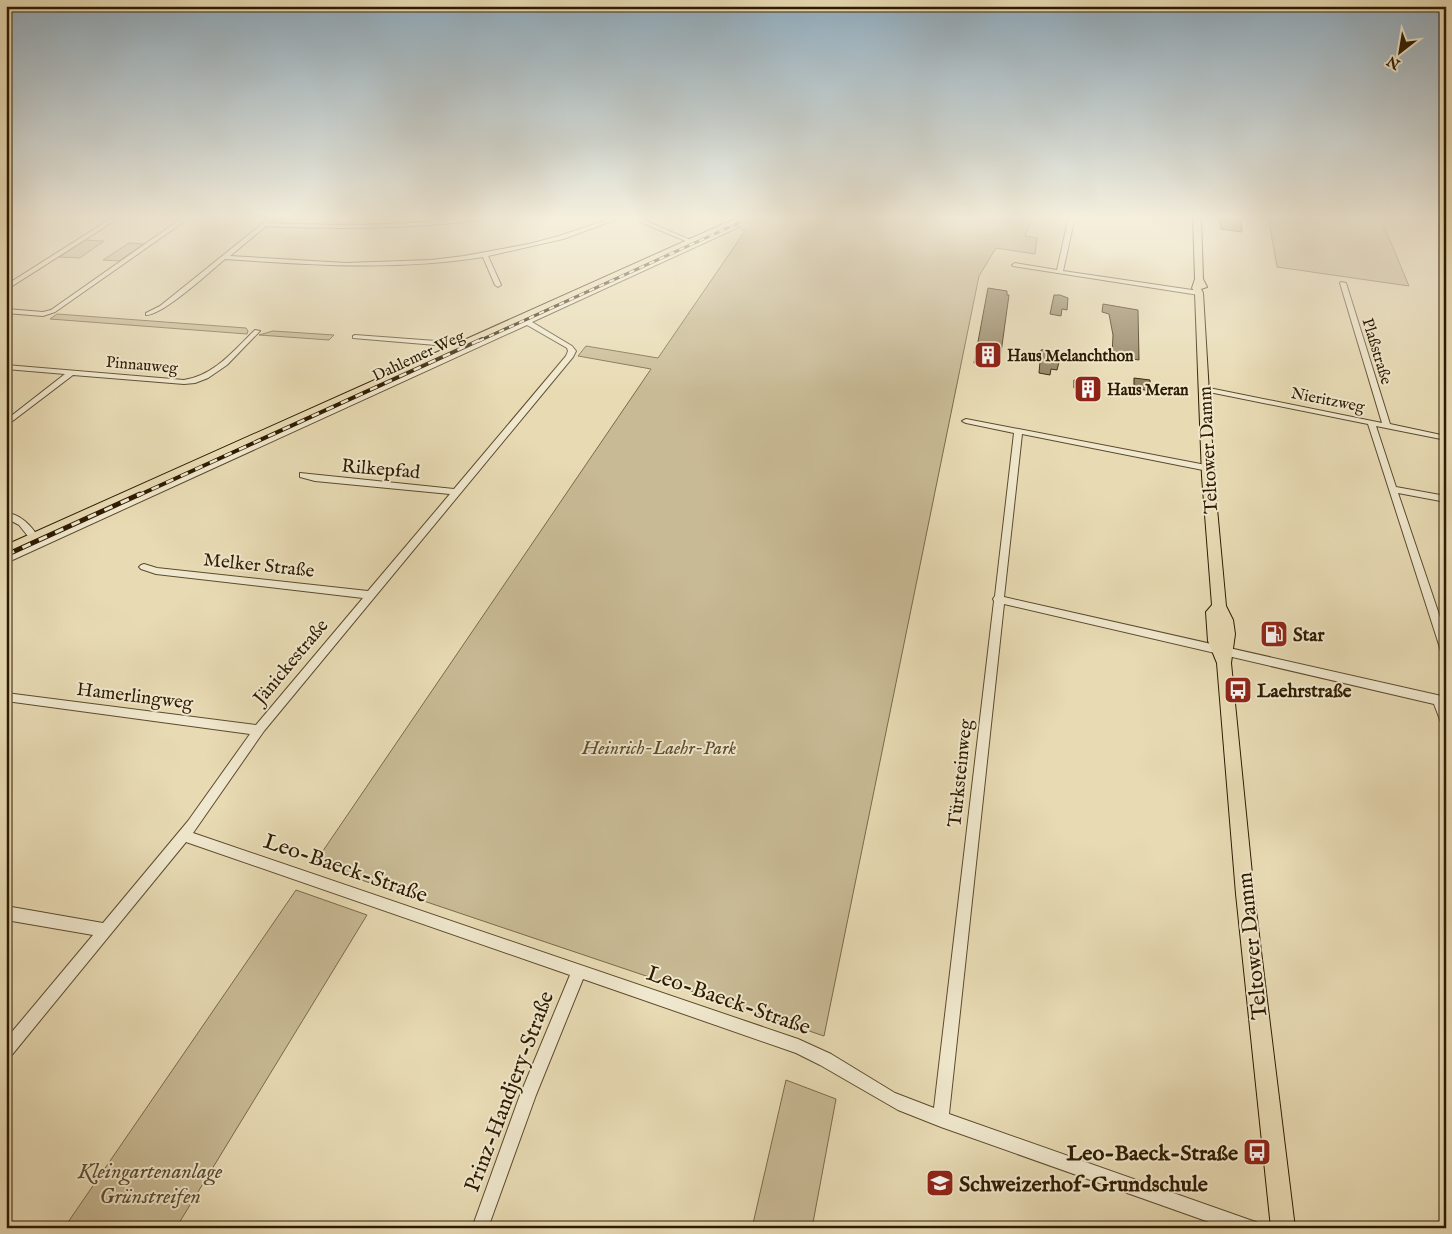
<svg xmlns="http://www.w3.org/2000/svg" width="1452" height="1234" viewBox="0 0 1452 1234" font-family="'IM FELL English',serif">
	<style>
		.green { fill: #c8ba95; stroke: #7b6a4a }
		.building { fill: #8f7f5e; stroke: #2e1b00 }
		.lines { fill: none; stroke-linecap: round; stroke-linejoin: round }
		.minor-casing { stroke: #5c4b2d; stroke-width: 2 }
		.major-casing { stroke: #2e1b00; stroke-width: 2 }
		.minor { fill: #f0e8ce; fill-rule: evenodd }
		.major { fill: #e8dbb4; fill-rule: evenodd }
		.rail-far2-casing { stroke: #2e1b00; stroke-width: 3 }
		.rail-far1-casing { stroke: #2e1b00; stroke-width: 4 }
		.rail-casing { stroke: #2e1b00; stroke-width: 5 }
		.rail-far2 { stroke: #f0e8ce; stroke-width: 2; stroke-dasharray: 5.5; stroke-linecap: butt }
		.rail-far1 { stroke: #f0e8ce; stroke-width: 2.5; stroke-dasharray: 8; stroke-linecap: butt }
		.rail { stroke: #f0e8ce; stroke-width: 3; stroke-dasharray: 9; stroke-linecap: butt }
		.labels { text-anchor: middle; stroke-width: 4; stroke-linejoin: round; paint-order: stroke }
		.far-street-label { font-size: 16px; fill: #2e1b00; stroke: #f0e8ce }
		.far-poi-label { font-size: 16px; font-weight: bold; fill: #2e1b00; stroke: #f0e8ce; text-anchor: start }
		.street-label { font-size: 19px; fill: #2e1b00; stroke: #f0e8ce }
		.poi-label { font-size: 19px; font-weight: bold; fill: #2e1b00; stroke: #f0e8ce; text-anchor: start }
		.park-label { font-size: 19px; font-style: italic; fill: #5c4b2d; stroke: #f0e8ce }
		.near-street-label { font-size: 22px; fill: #2e1b00; stroke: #f0e8ce }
		.near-poi-label { font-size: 22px; font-weight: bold; fill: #2e1b00; stroke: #f0e8ce; text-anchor: end }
		.near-park-label { font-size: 22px; font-style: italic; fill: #5c4b2d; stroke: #f0e8ce }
	</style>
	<rect width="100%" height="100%" fill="#e8dbb4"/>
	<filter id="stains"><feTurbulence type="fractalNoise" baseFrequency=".004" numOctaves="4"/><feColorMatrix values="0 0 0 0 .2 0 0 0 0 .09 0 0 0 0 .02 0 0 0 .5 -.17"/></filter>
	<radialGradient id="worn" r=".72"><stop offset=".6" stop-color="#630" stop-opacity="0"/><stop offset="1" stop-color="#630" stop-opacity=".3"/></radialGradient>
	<path class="green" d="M759,216H1032L1025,236L1037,238L1035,254L996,248L979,276L824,1036L314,864L651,369L578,356L586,346L658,358L745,231L738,228Z
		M1268,216H1360L1381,219L1409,286L1277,267Z
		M84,240L104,241L80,258L59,257Z
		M129,243L144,244L119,261L103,260Z
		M57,314L246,328L248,331L247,334L50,319Z
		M273,331L334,335L329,340L259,335Z
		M480,339L483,340L361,395L359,394Z
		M296,890L367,915L176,1228H64Z
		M786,1080L836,1099L812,1228H752Z"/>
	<path class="building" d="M1219,216H1240L1242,232L1221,229Z
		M988,288L1007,291V295H1009L999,367L974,363Z
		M1054,295H1060L1068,298L1067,310L1062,309L1061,316L1050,314Z
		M1103,304L1138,310L1139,360L1112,356L1113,335L1109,314L1102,312Z
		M1049,349L1054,353L1058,354V357L1060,358L1057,370L1051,369L1050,375L1039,373L1041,350Z
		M1134,378L1150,380V391L1134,388Z
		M1074,380L1096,384V392L1074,388Z"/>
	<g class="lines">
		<defs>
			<path id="minor" d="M23,216H30L6,230V226Z
				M115,216H122L6,290V285Z
				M185,216H192L55,312L43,316L6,313V309L43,312L51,310Z
				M272,216H278L270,223C316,225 362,226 407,223C436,222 466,216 495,216C484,222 466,221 454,223C391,229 329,229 266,226L230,256L346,263L431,260L464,256L529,244L559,236L619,216H634L693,241L688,242L626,216L563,239L488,256L501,285L498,287L495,285L483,257C395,271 314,265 225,259C211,271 162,316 146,315V313L160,306Z
				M1069,216H1075L1063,271L1199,291L1202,293L1199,295L1013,266L1012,265L1015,263L1057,270Z
				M1446,218V239L1443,237L1439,227Z
				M734,226L739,227L532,322L572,346L576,351L573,357L264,731L193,833L798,1039L831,1054L895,1093L934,1108L994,601L993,599L995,596L1014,433L966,423L962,421L966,419L1211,466L1212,468L1208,471L1022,434L1004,597L1446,697V727L1442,725L1434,704L1004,604L949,1114L1250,1220L1256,1222L1258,1228H1226L941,1127L898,1110L820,1065L796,1053L583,979L536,1095L488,1228H472L520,1095L570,975L186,842L11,1056L6,1058V1039L93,935L6,920V906L103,923L188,821L250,734L6,701V693L256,725L363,598L156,574L141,569L139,567L141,565L144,564L157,568L368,591L450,494L315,481L300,477V473L454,489L566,356L568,351L567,348L527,325L6,563V556L522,322L518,319V317H522L527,320Z
				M1341,282L1346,283L1390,424L1446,436V440L1376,426L1396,487L1446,496V502L1398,493L1446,635V655L1442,654L1441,651L1368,424L1204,391L1200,389L1204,387L1382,423L1340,283Z
				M255,330L260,331L227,365L208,378L195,383L184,384L73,375L6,426V420L65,374L6,369V365L184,380C215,375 234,350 255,330Z
				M355,335L436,341L458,348L454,350L436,345L353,338V336Z
				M6,512C22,516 30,524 39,538L37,540H31L19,525L6,518Z"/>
			<path id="major" d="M741,216H751L6,554V545Z
				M1193,216H1201L1203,279L1207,287L1201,289L1203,293L1214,476L1226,606L1233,620L1235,634L1231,663L1254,894L1295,1228H1271L1236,894L1217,663L1208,641L1206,612L1212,605L1202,476L1195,293L1192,288L1195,279Z"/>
		</defs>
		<use href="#minor" class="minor-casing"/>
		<use href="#major" class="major-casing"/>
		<use href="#minor" class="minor"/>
		<use href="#major" class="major"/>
		<defs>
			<path id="rail-far2" d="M479,341L754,216"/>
			<path id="rail-far1" d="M137,496L482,339"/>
			<path id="rail" d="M6,555L140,494"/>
		</defs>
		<use href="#rail-far2" class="rail-far2-casing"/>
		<use href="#rail-far1" class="rail-far1-casing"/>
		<use href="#rail" class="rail-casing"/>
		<use href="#rail-far2" class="rail-far2"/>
		<use href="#rail-far1" class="rail-far1"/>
		<use href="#rail" class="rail"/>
	</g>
	<linearGradient id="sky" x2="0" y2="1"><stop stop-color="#8faabb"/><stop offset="0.56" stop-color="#f5efdd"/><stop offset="1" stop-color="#f5efdd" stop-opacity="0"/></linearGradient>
	<rect width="1452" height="389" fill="url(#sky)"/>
	<defs>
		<symbol id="building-square" viewBox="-11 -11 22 22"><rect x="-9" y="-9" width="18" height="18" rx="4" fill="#8f2418" stroke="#f0e8ce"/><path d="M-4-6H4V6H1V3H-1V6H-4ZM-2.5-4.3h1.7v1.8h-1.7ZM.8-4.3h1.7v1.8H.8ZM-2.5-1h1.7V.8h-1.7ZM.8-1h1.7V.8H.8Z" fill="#fff"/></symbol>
		<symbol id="fuel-square" viewBox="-11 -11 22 22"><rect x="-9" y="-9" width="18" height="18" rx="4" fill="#8f2418" stroke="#f0e8ce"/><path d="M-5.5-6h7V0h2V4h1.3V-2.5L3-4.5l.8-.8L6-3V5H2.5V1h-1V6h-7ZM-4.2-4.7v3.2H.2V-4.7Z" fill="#fff"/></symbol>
		<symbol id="bus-square" viewBox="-11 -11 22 22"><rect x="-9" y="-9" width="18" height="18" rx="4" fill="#8f2418" stroke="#f0e8ce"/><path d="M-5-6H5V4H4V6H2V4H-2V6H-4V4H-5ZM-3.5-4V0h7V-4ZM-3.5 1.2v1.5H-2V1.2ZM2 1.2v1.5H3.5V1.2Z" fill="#fff"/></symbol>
		<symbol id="school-square" viewBox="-11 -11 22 22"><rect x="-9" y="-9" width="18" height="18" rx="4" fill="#8f2418" stroke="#f0e8ce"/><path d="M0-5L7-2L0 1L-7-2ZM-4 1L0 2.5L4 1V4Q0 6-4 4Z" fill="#fff"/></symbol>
	</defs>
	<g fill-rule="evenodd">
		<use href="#building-square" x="972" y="339" width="32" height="32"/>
		<use href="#building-square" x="1072" y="373" width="32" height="32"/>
		<use href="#fuel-square" x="1258" y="618" width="32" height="32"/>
		<use href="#bus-square" x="1222" y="674" width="32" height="32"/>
		<use href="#bus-square" x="1241" y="1136" width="32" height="32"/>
		<use href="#school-square" x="924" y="1167" width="32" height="32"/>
	</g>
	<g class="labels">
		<g class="far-street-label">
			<text transform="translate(1378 351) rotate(73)" y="6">Plaßstraße</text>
			<text transform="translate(418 355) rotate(-25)" y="6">Dahlemer Weg</text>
			<text transform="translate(142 364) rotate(5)" y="6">Pinnauweg</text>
			<text transform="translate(1328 399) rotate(11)" y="6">Nieritzweg</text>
		</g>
		<g class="far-poi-label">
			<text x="1007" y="361">Haus Melanchthon</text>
			<text x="1107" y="395">Haus Meran</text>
		</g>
		<g class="street-label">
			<text transform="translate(1207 450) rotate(-93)" y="7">Teltower Damm</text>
			<text transform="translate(381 468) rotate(5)" y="7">Rilkepfad</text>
			<text transform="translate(259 564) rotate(6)" y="7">Melker Straße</text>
			<text transform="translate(290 661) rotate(-50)" y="7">Jänickestraße</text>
			<text transform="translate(135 695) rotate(7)" y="7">Hamerlingweg</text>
			<text transform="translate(959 773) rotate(-84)" y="7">Türksteinweg</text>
		</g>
		<g class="poi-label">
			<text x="1293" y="641">Star</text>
			<text x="1257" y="697">Laehrstraße</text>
		</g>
		<g class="park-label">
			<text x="659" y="754">Heinrich-Laehr-Park</text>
		</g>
		<g class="near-street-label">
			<text transform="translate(346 867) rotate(19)" y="8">Leo-Baeck-Straße</text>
			<text transform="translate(1251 946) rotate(-96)" y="8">Teltower Damm</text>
			<text transform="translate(729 999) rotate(19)" y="8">Leo-Baeck-Straße</text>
			<text transform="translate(508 1091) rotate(-69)" y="8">Prinz-Handjery-Straße</text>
		</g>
		<g class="near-poi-label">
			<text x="1238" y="1160">Leo-Baeck-Straße</text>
			<text x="959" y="1191" text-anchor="start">Schweizerhof-Grundschule</text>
		</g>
		<g class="near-park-label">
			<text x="150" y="1178">Kleingartenanlage<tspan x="150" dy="25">Grünstreifen</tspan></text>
		</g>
	</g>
	<rect width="1452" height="1234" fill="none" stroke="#e8dbb4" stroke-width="25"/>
	<rect x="8" y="8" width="1437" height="1219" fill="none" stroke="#2e1b00" stroke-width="2.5"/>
	<rect x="12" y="12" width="1427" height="1209" fill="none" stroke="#2e1b00"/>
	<g transform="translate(1400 52) rotate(211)" stroke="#f0e8ce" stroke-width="4" paint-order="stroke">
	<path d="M0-4L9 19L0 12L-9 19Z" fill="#2e1b00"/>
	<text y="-8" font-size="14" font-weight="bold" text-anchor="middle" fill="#2e1b00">N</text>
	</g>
	<rect width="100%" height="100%" filter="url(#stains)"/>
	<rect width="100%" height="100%" fill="url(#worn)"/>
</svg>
